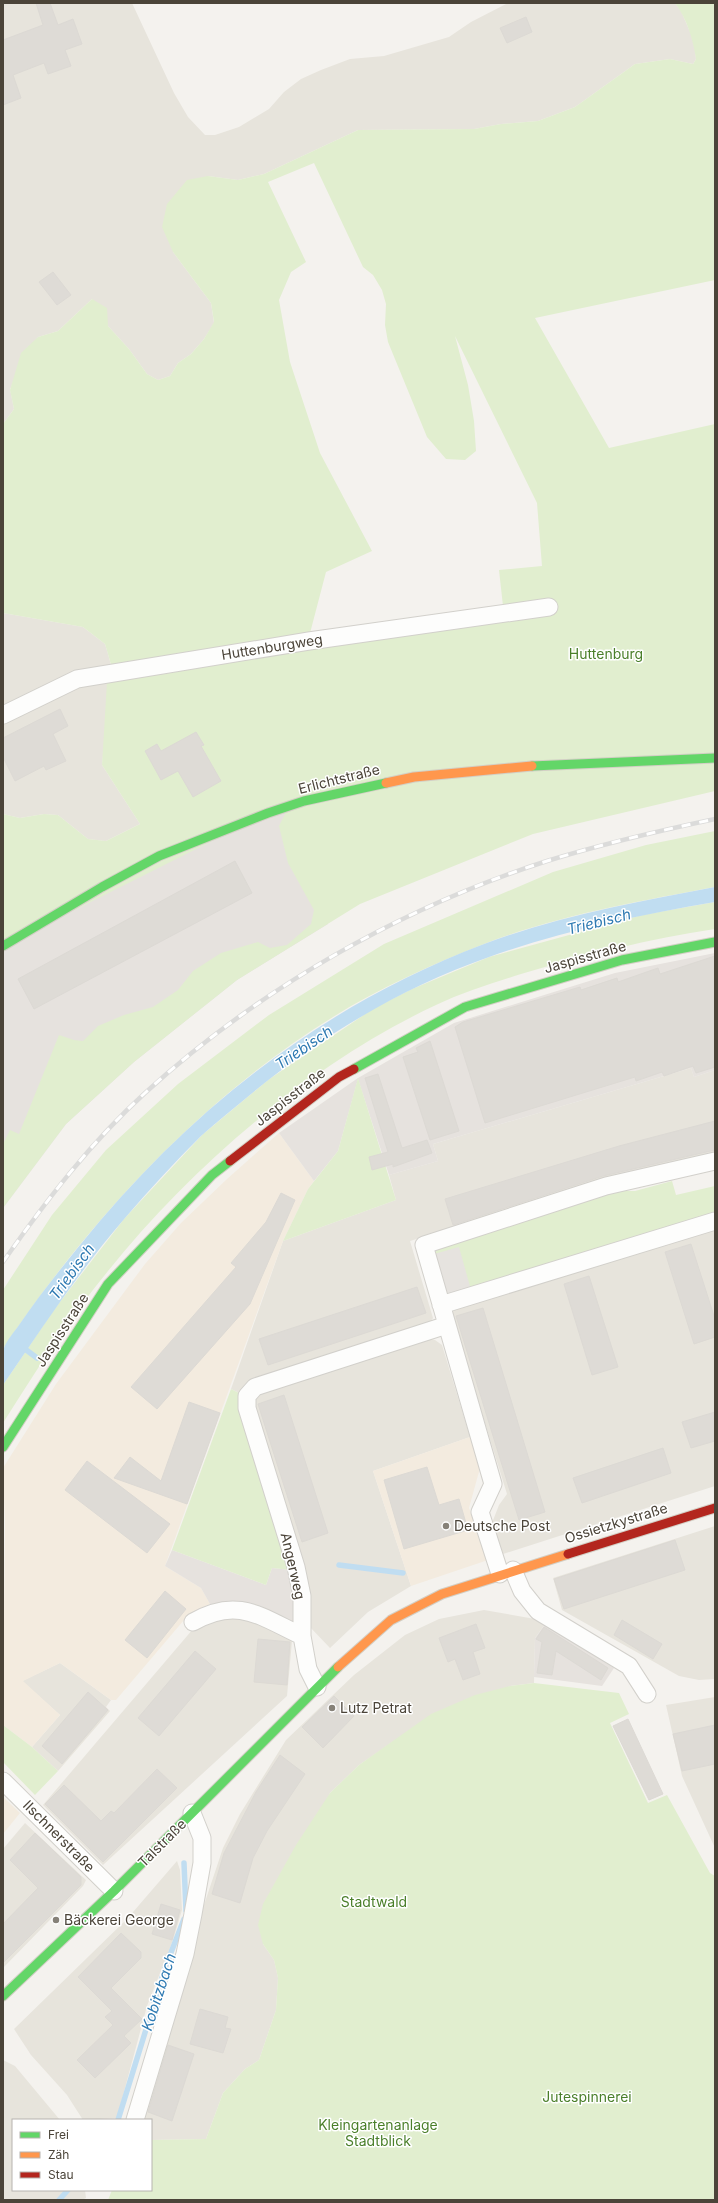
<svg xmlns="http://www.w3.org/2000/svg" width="718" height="2203" viewBox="0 0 718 2203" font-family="Inter,sans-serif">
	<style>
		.residential { fill: #e7e4dc }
		.commercial { fill: #f3ebdf }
		.industrial { fill: #e6e2de }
		.green { fill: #e1eecf; fill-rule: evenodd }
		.parking { fill: #e6e3df }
		.water { fill: #c0ddf1 }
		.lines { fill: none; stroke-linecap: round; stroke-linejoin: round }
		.stream { stroke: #c0ddf1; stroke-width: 5.5 }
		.building { fill: #dedbd6; stroke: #dcd9d4 }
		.street-casing { stroke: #d2d0cb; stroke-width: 19 }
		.fast-casing { stroke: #d3cfc5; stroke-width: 11 }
		.slow-casing { stroke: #d3cfc5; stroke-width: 11 }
		.jam-casing { stroke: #d3cfc5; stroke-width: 11 }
		.street { stroke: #fdfdfc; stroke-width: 17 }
		.fast { stroke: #63d668; stroke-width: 9 }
		.slow { stroke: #ff974d; stroke-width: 9 }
		.jam { stroke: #b3261e; stroke-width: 9 }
		.rail-casing { stroke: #dbdbda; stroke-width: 4.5 }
		.rail { stroke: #fff; stroke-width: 3; stroke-dasharray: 9; stroke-linecap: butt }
		.poi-dot { fill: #868178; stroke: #fff; stroke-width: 1.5 }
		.labels { text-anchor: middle; stroke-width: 3; stroke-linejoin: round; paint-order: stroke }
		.street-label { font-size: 14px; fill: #4b4439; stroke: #fff }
		.park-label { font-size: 14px; fill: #4a7f2a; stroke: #fff }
		.poi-label { font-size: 14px; fill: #4b4439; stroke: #fff; text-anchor: start }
		.water-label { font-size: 15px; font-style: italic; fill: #2e7ab2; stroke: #fff }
	</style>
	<rect width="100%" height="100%" fill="#f4f2ee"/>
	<path class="residential" d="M3,3H132L174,93L188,117L205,135H215L239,127L269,109L284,92L301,79L321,70L350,59L384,56L449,37L471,22L508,3H675L681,11L694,41L696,59L693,64L670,59L635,64L575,107L538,121L501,124L474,129L358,130L264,174L238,180L208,176L173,252L211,303L214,323L204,339L191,354L178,363L170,376L158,380L147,374L129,349L108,326L92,299L58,331L38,337L10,389L14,409L3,424Z
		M3,613L83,627L105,644L112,668L102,765L140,824L106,841L88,839L58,815L44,814L20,818L3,814Z
		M691,1068L694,1077L715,1070V1153L612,1179L410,1241L433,1318L428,1325L249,1381L239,1393L231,1389L283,1241L396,1200L389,1175L438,1161L433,1144Z
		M715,1229V1486L503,1554L492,1523L499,1505L507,1494L450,1310Z
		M430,1339L435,1340L442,1345L470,1437L373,1471L411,1586L368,1612L330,1648L309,1626L252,1405L253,1396Z
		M715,1526V1679L699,1680L679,1676L562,1610L553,1578Z
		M484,1610L535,1619L545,1624L535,1638L534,1683L510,1686L394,1741L359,1765L330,1793L263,1944L274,1960L278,1978L276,2010L259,2060L245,2069L223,2093L206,2139L151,2140V2120H138L190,1947L223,1848L240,1814L286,1740L354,1675L405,1635L439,1619Z
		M238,1614L286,1632L292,1641L287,1696L103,1865L43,1805L193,1629Z
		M60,1663L111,1700L106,1707L110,1711L58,1771L32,1747L60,1715L22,1681Z
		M715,1697V1848L682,1776L666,1705Z
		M25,1823L86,1880L83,1886L3,1968V1849Z
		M177,1861L180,1870L182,1910L173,1940L147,2006L117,2118L83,2120L67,2095L31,2055L14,2029L127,1919Z
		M3,2060L15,2066L60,2120H13V2190H85L86,2198L82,2200H3Z"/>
	<path class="commercial" d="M279,1133L314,1181L308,1189L283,1241L165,1566L201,1588L210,1604L196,1610L184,1620L116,1700H111L60,1663L23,1681L60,1715L32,1747L3,1725L5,1524L3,1468L56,1384L145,1264L181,1223L227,1179Z
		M470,1437L480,1468L469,1508L488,1560L411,1586L373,1471Z
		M3,1797L20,1813L3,1834Z"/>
	<path class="industrial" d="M288,807L328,924L237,980L134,1062L66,1124L3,1208V946L102,887Z
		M715,953V1070L694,1077L691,1068L433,1144L438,1161L389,1175L358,1079L338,1151L314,1181L279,1133L358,1078L454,1023L615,973Z
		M172,1550L266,1585L272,1568L292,1570L299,1608L293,1626L234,1603L210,1604L201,1588L165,1566Z
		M545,1624L614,1668L602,1686L534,1677L535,1638Z"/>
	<path class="green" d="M675,3H715V280L535,318L609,448L715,424V791L533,834L360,904L237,980L134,1062L66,1124L3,1208V1144L10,1130L19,1134L59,1035L74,1040L83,1041L98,1026L124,1015L153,1007L178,990L193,971L221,953L258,942L270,948L287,945L311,924L314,910L288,863L279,826L288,808L268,813L3,946V814L20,818L44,814L58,815L88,839L106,841L140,824L102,765L107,682L112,668L105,644L83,627L3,613V424L14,409L10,390L21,353L38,337L58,331L92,299L107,308L108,326L129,349L147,374L158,380L170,376L178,363L191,354L204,339L214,322L211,303L173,252L162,227L167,204L187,180L208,176L238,180L264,174L358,130L474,129L501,124L538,121L575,107L635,64L670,59L693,64L696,59C693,39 687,19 675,3ZM314,163L363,267L373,275L382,290L386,304L385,325L388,342L427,437L446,459L465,460L476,451L474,421L468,385L455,336L537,503L542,566L499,570L503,606L309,637L326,572L372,551L320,453L290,362L279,300L291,272L306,262L268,182Z
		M715,831V887C640,901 555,916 484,944C433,964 379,988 333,1017C203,1097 87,1222 3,1349V1290L52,1215L106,1150L178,1084L269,1015L384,944L553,872L646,845Z
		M715,902V929C649,939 585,955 521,974C493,983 463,992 436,1005C312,1063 194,1164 108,1271C69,1318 36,1371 3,1423V1385L53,1311L124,1219L202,1135L268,1080L374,1008L412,989L489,957L642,915Z
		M358,1078L396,1200L283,1241L308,1189L338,1151Z
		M672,1181L676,1195L715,1186V1217L472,1292L434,1254V1250L616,1191H635Z
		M231,1389L239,1393L238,1400L292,1570L272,1568L266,1585L172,1550Z
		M534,1683L619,1693L629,1714L610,1723L648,1803L667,1795L710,1873L715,1876V2200H108L112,2190H151V2140L206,2139L223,2093L245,2069L259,2060L276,2010L278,1978L274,1960L263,1944L258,1925L263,1904L296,1845L330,1793L359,1765L431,1714L475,1695L510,1686Z
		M3,1725L32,1747L58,1771L35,1795L3,1762Z"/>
	<path class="parking" d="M459,1247L471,1290L439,1299L427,1256Z"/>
	<path class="water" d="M715,887V902C639,915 561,931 489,957C397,989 312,1042 239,1104C226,1115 213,1125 201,1136C175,1162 149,1190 125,1218C80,1270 42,1328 3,1385C3,1374 0,1358 4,1348C7,1340 14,1332 19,1325C38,1297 59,1271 80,1245C189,1110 321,1006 484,944C558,916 637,902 715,887Z"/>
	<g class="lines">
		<path class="stream" d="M21,1346L37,1358
			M339,1565L403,1573
			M184,1863L186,1911
			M118,2120L165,1968L184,1919
			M59,2200L68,2190"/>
	</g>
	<path class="building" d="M36,3H50L58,25L73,19L82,44L65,50L71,66L48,74L44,63L13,75L21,98L3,105V40L43,25Z
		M526,17L532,32L507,43L500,28Z
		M53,272L71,295L57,305L39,282Z
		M60,709L68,726L53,734L66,761L46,770L44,766L15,781L3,757V738Z
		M196,732L204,745L201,746L221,781L193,797L178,771L161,780L145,751L157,744L161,751Z
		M235,861L252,893L34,1009L18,979Z
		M715,956V1067L696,1073L693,1066L664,1076L662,1072L636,1081L635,1077L485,1123L455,1027L463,1022L580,987L581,990L617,978L618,982L658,968L660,974Z
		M430,1041L459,1131L430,1140L403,1057L418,1052L416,1048Z
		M378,1074L402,1148L427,1140L432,1153L393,1167V1164L372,1170L369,1157L388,1152L365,1078Z
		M715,1121V1150L603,1176L453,1225L445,1199L619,1146Z
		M281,1193L295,1200L250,1304L157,1409L131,1387L236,1267L231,1263L266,1222Z
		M691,1244L715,1319V1337L694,1344L665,1252Z
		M589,1276L618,1367L592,1375L564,1284Z
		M417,1287L426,1313L268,1365L259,1339Z
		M483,1308L545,1512L519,1520L456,1316Z
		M284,1395L328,1533L302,1542L258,1404Z
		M189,1402L220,1413L187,1504L114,1478L130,1457L161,1481Z
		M715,1412V1441L691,1448L682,1422Z
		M663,1448L671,1473L582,1503L573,1478Z
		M87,1461L170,1524L147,1553L65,1490Z
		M427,1467L439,1505L459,1499L468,1530L404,1549L384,1480Z
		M675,1540L685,1570L564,1609L554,1579Z
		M165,1591L186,1609L147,1658L125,1640Z
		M622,1620L662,1644L653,1659L614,1635Z
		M476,1624L485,1648L473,1652L480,1674L463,1680L455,1659L448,1662L439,1638Z
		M544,1627L608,1668L601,1680L556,1651L552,1675L537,1673L542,1642L536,1639Z
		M258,1639L290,1642L287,1685L254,1682Z
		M195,1651L216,1669L159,1736L138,1718Z
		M88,1692L108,1710L62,1764L42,1746Z
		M334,1696L354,1716L323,1748L302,1727Z
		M628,1719L663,1794L649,1800L613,1726Z
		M715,1725V1764L682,1771L673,1734Z
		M280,1755L305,1774L267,1831L253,1858L240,1903L212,1894L224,1853L256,1792Z
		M157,1769L177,1788L103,1862L45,1804L64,1785L101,1821L111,1811L114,1813Z
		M35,1833L81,1877V1885L3,1963V1924L38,1888L10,1860Z
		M161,1904L180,1910L172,1940L152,1934Z
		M121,1933L141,1952V1958L111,1988L142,2019L124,2036L131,2043L95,2078L77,2060L113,2025L105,2017L112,2011L78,1977Z
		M200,2009L228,2017L225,2028L231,2029L223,2053L190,2044Z
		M168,2045L194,2054L172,2121L148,2112Z"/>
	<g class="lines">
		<defs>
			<path id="street" d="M3,715L77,679L309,641L549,607
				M441,1305L715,1221
				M513,1570L522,1591L538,1611L629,1666L647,1694
				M500,1574L480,1512L493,1484L424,1245L606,1186L715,1161
				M193,1622C238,1596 261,1617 302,1636
				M317,1687L308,1669L302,1636V1596L296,1567L247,1408V1396L255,1387L447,1325
				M3,1781L114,1891
				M135,2120L185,1954L193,1914L202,1863V1838L192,1813"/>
			<path id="fast" d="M532,766L715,758
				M3,946L102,887L159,856L268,813L304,801L386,783
				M354,1069L465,1007L622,960L715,942
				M3,1447L108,1284L212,1175L230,1161
				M3,1996L114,1891L338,1667"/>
			<path id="slow" d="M386,783L414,777L532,766
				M338,1667L391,1620L442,1594L568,1554"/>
			<path id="jam" d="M230,1161L339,1077L354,1069
				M568,1554L715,1508"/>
		</defs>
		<use href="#street" class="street-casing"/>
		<use href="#fast" class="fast-casing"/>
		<use href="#slow" class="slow-casing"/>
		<use href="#jam" class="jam-casing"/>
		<use href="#street" class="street"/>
		<use href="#fast" class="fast"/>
		<use href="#slow" class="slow"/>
		<use href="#jam" class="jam"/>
		<defs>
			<path id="rail" d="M3,1262C45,1202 91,1142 145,1093C259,989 400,908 547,861C602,844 658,831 715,819"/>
		</defs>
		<use href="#rail" class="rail-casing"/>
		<use href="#rail" class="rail"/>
	</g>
	<g class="poi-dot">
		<circle cx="446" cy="1526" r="4"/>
		<circle cx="332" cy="1708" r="4"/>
		<circle cx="56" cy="1920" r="4"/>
	</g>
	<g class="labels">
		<g class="street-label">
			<text transform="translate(272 647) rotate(-9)" y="5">Huttenburgweg</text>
			<text transform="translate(339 779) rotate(-14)" y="5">Erlichtstraße</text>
			<text transform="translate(585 957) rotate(-16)" y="5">Jaspisstraße</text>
			<text transform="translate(290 1097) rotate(-38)" y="5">Jaspisstraße</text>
			<text transform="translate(62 1330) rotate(-57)" y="5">Jaspisstraße</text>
			<text transform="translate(616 1523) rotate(-17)" y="5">Ossietzkystraße</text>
			<text transform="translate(293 1566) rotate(77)" y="5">Angerweg</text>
			<text transform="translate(59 1836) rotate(45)" y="5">Ilschnerstraße</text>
			<text transform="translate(162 1843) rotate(-45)" y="5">Talstraße</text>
		</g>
		<g class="park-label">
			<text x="606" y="659">Huttenburg</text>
			<text x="374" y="1907">Stadtwald</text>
			<text x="587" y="2102">Jutespinnerei</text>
			<text x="378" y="2130">Kleingartenanlage<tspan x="378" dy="16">Stadtblick</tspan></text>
		</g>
		<g class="poi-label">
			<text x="454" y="1531">Deutsche Post</text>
			<text x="340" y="1713">Lutz Petrat</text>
			<text x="64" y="1925">Bäckerei George</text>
		</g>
		<g class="water-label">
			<text transform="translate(599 922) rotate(-14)" y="5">Triebisch</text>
			<text transform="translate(304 1048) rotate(-34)" y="5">Triebisch</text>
			<text transform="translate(72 1272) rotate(-54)" y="5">Triebisch</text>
			<text transform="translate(159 1992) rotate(-72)" y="5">Kobitzbach</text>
		</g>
	</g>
	<rect width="718" height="2203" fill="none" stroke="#4b4439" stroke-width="8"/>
	<rect x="12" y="2119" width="140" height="72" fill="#ffffff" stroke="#b7b4b0"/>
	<rect x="20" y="2132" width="20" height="6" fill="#63d668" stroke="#b7b4b0"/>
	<text x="48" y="2139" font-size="12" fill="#4b4439">Frei</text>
	<rect x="20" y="2152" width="20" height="6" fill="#ff974d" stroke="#b7b4b0"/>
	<text x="48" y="2159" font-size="12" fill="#4b4439">Zäh</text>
	<rect x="20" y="2172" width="20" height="6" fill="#b3261e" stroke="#b7b4b0"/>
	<text x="48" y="2179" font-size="12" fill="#4b4439">Stau</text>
</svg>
